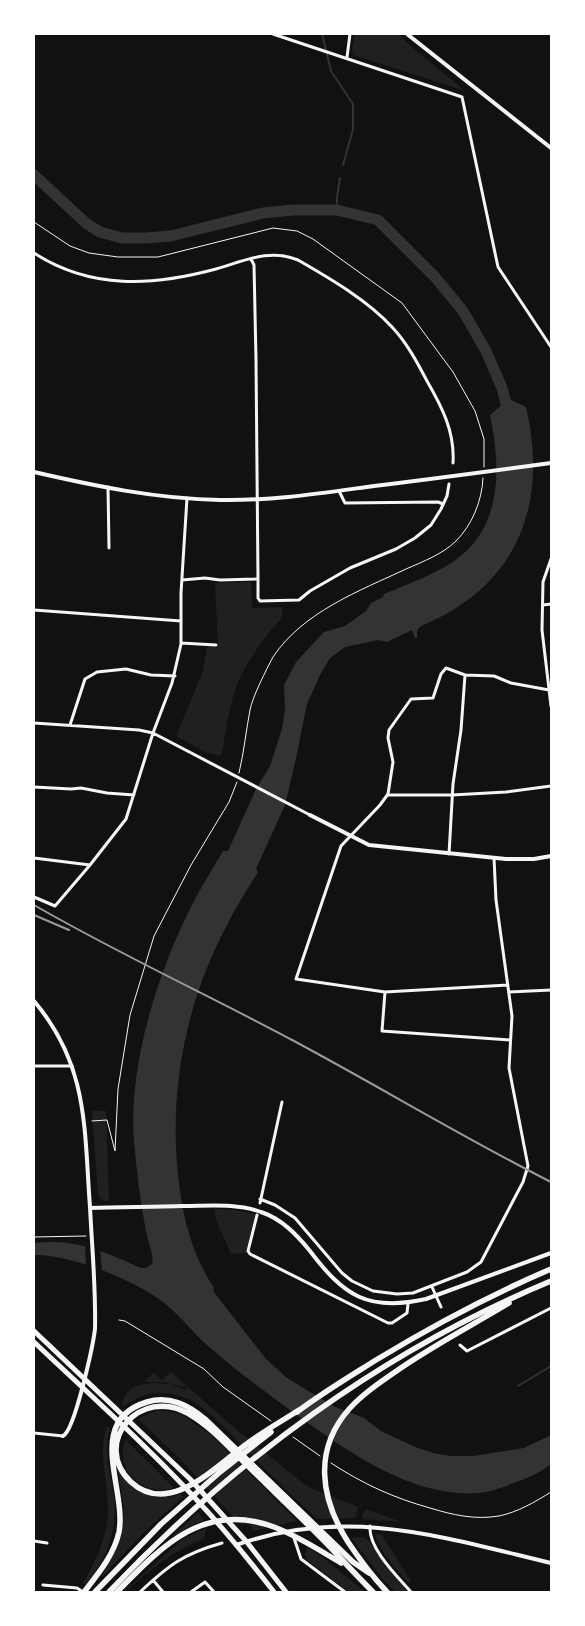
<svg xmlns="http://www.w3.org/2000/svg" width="585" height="1626" viewBox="0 0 585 1626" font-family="'Space Grotesk',sans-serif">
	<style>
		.green { fill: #202020 }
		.water { fill: #333 }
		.pier { fill: #111 }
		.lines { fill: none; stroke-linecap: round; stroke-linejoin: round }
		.stream { stroke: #333; stroke-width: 2 }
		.river { stroke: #333; stroke-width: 11 }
		.path { stroke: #f5f5f5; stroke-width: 1 }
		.minor { stroke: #f5f5f5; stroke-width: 3 }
		.tertiary { stroke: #f5f5f5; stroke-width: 4 }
		.primary { stroke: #f5f5f5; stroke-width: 5 }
		.motorway { stroke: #f5f5f5; stroke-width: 5.5 }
		.rail { stroke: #9a9a9a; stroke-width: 2 }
	</style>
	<rect width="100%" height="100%" fill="#111"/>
	<path class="green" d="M355,34H399L406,42L465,91L354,55L352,50Z
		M251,582L252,608L282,607V618C266,634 242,668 235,690C228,711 226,734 221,756L205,752L176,736L203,671L207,646L218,647L215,583Z
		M92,1111H106L109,1201H104L98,1195Z
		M214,1209L234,1210L255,1214L246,1253L231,1254L216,1220Z
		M171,1372L186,1385L183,1387L165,1382H144L153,1373L162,1380Z
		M154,1383L171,1384L185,1390L188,1387L230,1424L304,1484L315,1490L356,1506L358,1507L356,1516L354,1518L317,1519C293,1497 270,1474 247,1451C227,1431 205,1402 176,1395C156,1390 140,1395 124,1406L122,1404C127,1387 137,1384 154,1383Z
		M162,1410L181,1414L210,1434L297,1521L252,1531L251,1524L241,1525L179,1458L138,1419L152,1412Z
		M107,1426L110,1429C104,1450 109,1469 113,1490C120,1524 108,1559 85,1585L83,1583C97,1560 109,1533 108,1505C107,1479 98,1451 107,1426Z
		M125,1439L172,1486L173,1488C152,1495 126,1481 123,1458C122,1452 124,1445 125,1439Z
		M117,1470H119C131,1493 156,1503 181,1494L183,1497L145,1531L103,1576L102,1574C127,1537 128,1513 117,1470Z
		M366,1509L402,1522L363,1519L362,1515Z
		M198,1512L204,1520L187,1528L168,1541Z
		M206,1528L204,1539C174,1550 148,1571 125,1592H123L183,1539Z
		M375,1534L382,1535L411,1581L408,1583C396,1569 380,1552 375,1534Z
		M363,1537L367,1539L409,1592H395L381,1577L351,1538Z
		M307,1547L320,1555L365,1592H349L306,1559L305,1554Z"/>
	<path class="water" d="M509,399L526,407C549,505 517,587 421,626L417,630V638H415L412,630L387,642L378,640L345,647L330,658L320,675L307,704L296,758L285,805L256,869L258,872C247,890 235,908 226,927C186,1002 169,1090 178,1174C182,1215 191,1253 214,1288L213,1291L266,1359L287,1378L333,1406L364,1418L381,1431L415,1447L433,1453L451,1456H473L524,1448L551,1435V1464C540,1473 527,1478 514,1483C503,1487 491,1492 479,1493C414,1498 351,1454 301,1418C269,1395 238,1372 208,1346C192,1332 180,1315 163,1302C135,1280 69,1254 34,1255V1243C76,1238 103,1251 141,1268H146L152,1264C154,1256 150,1248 148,1240C141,1208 137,1175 134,1141C128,1065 158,971 193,903C202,885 213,868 223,851H228L256,789L270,766L282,729L285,710L284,685L296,662L324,632L345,626L366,611L371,603L383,597L384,594C410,583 441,573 463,554C503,520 500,462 490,415Z"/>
	<path class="pier" d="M85,1243L100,1248L102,1273L86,1267Z"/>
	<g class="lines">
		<path class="stream" d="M322,34L331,71L353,104V129L343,165
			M337,210V197L340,178
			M518,1386L551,1366"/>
		<path class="river" d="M34,175L87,224L100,232L122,238H146L171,236L263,213L293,210H337L378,220L435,277L463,311L486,351L502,388L509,415"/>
		<path class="path" d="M34,222L70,246L89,253L118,257H158L273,228L297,231L313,239L402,303L453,372L475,411L484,439V467
			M239,773C244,752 246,731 250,710C252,698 267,668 273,657C303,612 359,591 406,569C422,562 443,554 456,541C472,525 482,501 483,478
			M92,1121L107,1120L115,1151L118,1089L130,1015L154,936L191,865L229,802L237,782
			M34,1237L86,1236
			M119,1320L125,1321L204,1369L223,1387L271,1421
			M293,1437L320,1456
			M331,1463C363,1484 394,1498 430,1508C453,1515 475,1520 499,1516C518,1512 535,1502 551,1492"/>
		<path class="minor" d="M273,34L462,97L498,267L551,347
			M347,57L350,34
			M34,253C91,290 153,286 216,269C244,261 270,248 298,260C331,279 367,300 392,327C407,343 417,362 427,381C442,407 455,432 453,463
			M251,259L254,265L256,360L258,579V598L260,601L299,600L310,591L350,568L396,549L415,538L431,525L441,509L447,496L449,484
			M108,487L109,548
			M339,491L345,503L438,502L443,504
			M551,559L543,582L542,630L551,706
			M182,580L205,578L220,580L258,579
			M543,605L551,604
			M34,610L181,621
			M181,643L216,645
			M34,723L139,730L153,733L310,815
			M70,725L85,679L97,672L126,669L151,675L175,676
			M34,787L71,789L81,788L107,793L134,795
			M387,795H452L506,792L551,786
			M449,854L453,784L461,730L465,675
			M34,858L90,865
			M34,897L55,906L90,865L126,819L153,733L172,683L181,644V593L187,498
			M508,985L385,992L296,979L341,846L380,805L388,794L393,762L388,738L389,730L411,699L433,698L441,674L446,668L465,675L494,676L511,683L549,690
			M385,992L382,1031L510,1040
			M509,992L551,990
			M34,1066H72
			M260,1199L275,1205L295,1218L342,1273L352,1281L373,1291L397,1294L413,1293L467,1272L481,1262L523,1182L528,1166L509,1068L512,1016L496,900L494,858
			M260,1203L282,1102
			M257,1215L248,1251L250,1254L388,1323H392L407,1313L408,1304
			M432,1287L441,1307
			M460,1345L467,1351L551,1308
			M34,1433L63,1436
			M370,1526C368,1548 397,1576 411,1592
			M293,1535L301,1559L345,1592
			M34,1541L47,1543
			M153,1580L163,1592
			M43,1585L77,1588L83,1592
			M140,1592C169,1565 183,1554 222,1543
			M191,1592L205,1582L214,1592"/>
		<path class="tertiary" d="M407,34L551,148
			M34,472C95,486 157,499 220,500C271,501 322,493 374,486C433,479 492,471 551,463
			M310,815L369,845L506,859H534L551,856
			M34,1001C89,1066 84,1129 90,1207C92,1248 96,1288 95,1329C93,1345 75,1430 63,1436
			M90,1208C121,1207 152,1207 183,1206C209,1206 237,1203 261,1212C282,1219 297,1235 310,1251C344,1296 368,1312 426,1299L551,1253
			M236,1545C348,1506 442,1537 551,1563"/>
		<path class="primary" d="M34,1331L190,1479L246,1541L286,1592
			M34,1342C92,1397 152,1450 206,1510C230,1536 252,1564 274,1592"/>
		<path class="motorway" d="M299,1410C282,1421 264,1431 248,1443C218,1464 170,1518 131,1482C90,1443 141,1385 189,1414C212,1427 231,1450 250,1468C277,1495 305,1521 332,1549C345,1563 359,1578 373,1592
			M297,1412C322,1393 349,1377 376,1360C432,1326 490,1295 551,1269
			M84,1592C98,1574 114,1555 119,1532C127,1489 84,1421 147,1402C169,1395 188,1405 205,1419L353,1562L369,1573
			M95,1592L161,1524L220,1472L271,1432
			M109,1592C234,1460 383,1351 551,1281
			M117,1592C162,1546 204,1501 274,1527C298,1536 319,1550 341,1563
			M387,1592C372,1576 360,1560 348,1542C320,1498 313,1449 350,1408C363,1394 379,1383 395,1372C432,1346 471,1326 509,1303"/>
		<path class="rail" d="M34,905C119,954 208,995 294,1041C380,1087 464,1138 551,1182
			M34,915L69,930"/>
	</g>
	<rect width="585" height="1626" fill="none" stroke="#ffffff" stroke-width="70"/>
</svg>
